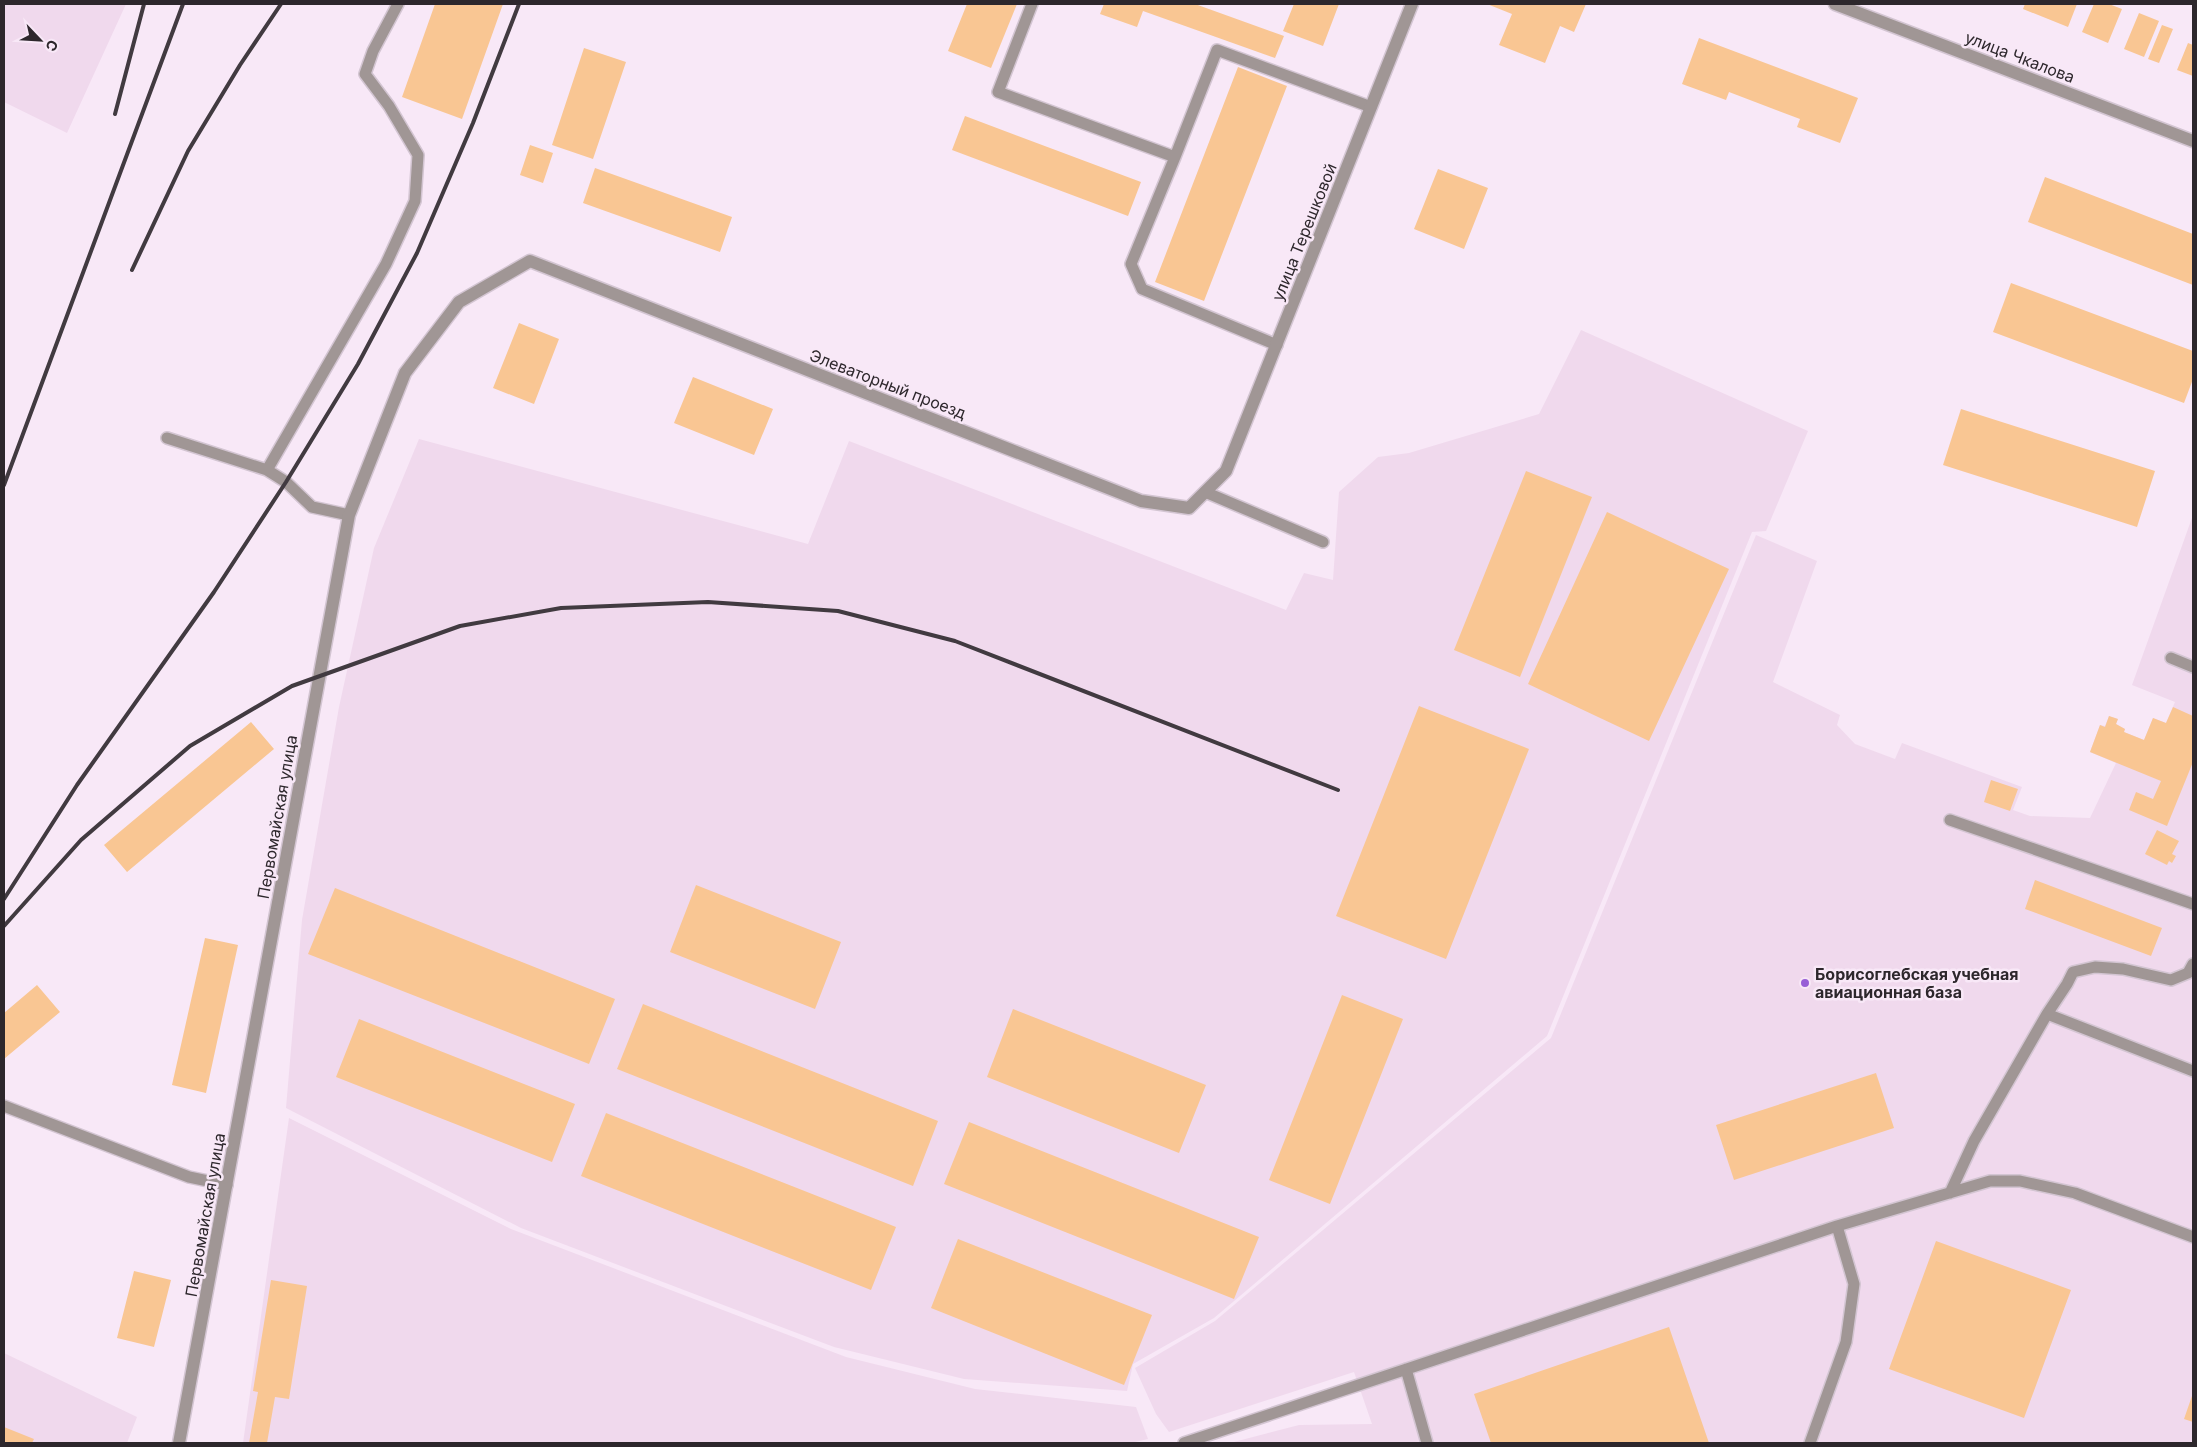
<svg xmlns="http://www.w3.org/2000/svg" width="2197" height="1447" viewBox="0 0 2197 1447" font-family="Inter,sans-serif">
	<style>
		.built { fill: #f0d9ed }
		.building { fill: #f9c693 }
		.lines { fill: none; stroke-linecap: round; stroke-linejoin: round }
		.service-casing { stroke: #d3c5d2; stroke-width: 14 }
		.tertiary-casing { stroke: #d3c5d2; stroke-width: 15 }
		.service { stroke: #a09695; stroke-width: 11 }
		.tertiary { stroke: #a09695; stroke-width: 12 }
		.rail { stroke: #413a40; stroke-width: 4 }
		.poi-dot { fill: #975ed6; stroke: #f8e8f7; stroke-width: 2 }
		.labels { text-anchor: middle; stroke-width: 5; stroke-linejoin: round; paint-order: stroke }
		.street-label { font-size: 16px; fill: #2d272c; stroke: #f8e8f7 }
		.poi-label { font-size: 16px; font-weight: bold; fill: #2d272c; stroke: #f8e8f7; text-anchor: start }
	</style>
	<rect width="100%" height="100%" fill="#f8e8f7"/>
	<path class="built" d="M4,4H126L67,133L4,102Z
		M1581,330L1808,431L1766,531L1752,532L1547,1036L1214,1318L1133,1364L1127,1391L964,1379L834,1347L521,1228L286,1108L302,920L339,707L374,548L419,439L808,544L849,441L1286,610L1304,573L1333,580L1339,492L1378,457L1409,453L1539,414Z
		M2193,515V1443H1230L1299,1425L1372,1424L1354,1372L1169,1432L1156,1414L1135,1368L1215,1321L1551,1038L1756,535L1817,561L1773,682L1840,715L1837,725L1855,744L1895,759L1902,743L2022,787L2013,810L2030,816L2090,818L2116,763L2090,752L2100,725L2105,726L2109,716L2118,719L2116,724L2125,729L2124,732L2144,740L2153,718L2166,723L2175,702L2132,685Z
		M289,1118L511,1229L846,1357L975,1389L1136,1407L1148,1439L1131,1443H243Z
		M4,1353L137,1417L127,1443H4Z"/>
	<path class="building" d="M435,4H503L462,119L402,97Z
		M967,4H1017L991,68L948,51Z
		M1104,4H1195L1284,36L1275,58L1143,11L1137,27L1100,14Z
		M1294,4H1339L1323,46L1283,31Z
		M1487,4H1586L1574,32L1560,26L1545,63L1499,45L1512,14Z
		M2025,4H2077L2068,27L2023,9Z
		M2094,4H2109L2122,9L2108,43L2082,32Z
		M2139,13L2159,21L2144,57L2124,49Z
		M2162,25L2173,29L2159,63L2148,59Z
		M1699,38L1858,98L1840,143L1797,127L1800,119L1729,92L1726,100L1682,84Z
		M2188,43L2193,45V76L2177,70Z
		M584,48L626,62L593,159L552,145Z
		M1238,67L1287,86L1204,301L1155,282Z
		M965,116L1141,182L1128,216L952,150Z
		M530,145L553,153L543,183L520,175Z
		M595,168L732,217L720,252L583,203Z
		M1438,169L1488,188L1464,249L1414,229Z
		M2045,177L2193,234V285L2028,222Z
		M2011,283L2193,351V379L2184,403L1993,332Z
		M519,323L559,339L534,404L493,388Z
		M693,377L773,409L754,455L674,423Z
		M1961,409L2155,471L2137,527L1943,465Z
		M1526,471L1592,497L1520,677L1454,650Z
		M1607,512L1729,569L1649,741L1528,684Z
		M1419,706L1529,749L1446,959L1336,916Z
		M2173,707L2193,716V762L2167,826L2129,810L2136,792L2153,799L2161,781L2090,752L2100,725L2105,727L2109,716L2118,719L2116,724L2125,729L2124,732L2144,740L2153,718L2166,723Z
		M251,722L274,749L127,872L104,845Z
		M1991,780L2018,789L2010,811L1984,802Z
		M2157,830L2179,841L2172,854L2176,856L2172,863L2169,861L2167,865L2145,854Z
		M2035,880L2162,928L2151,956L2025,909Z
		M696,885L841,942L815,1009L670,952Z
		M335,888L615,999L589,1064L308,954Z
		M205,938L238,945L206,1093L172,1085Z
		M37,985L60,1012L4,1059V1013Z
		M1342,995L1403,1019L1330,1204L1269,1180Z
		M643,1004L938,1121L913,1186L617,1069Z
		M1013,1009L1206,1085L1179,1153L987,1077Z
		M359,1019L575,1104L552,1162L336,1077Z
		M1876,1073L1894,1128L1734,1180L1716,1125Z
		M606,1113L896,1227L871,1290L581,1176Z
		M969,1122L1259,1237L1234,1299L944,1184Z
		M958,1239L1152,1315L1124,1385L931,1308Z
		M1936,1241L2071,1290L2024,1418L1889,1369Z
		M134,1271L171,1280L154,1347L117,1338Z
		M271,1280L307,1286L289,1399L275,1397L267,1443H249L258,1392L253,1391Z
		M1669,1327L1709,1443H1491L1474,1394Z
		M2193,1393V1422L2184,1419Z
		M4,1427L34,1439L32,1443H4Z"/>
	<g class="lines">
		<defs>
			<path id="service" d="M1032,4L998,92L1175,157L1217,50L1371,107
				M1175,157L1131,264L1142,289L1277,345
				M167,438L267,470
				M1205,492L1323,542
				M349,515L312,507L286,482L267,470L386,264L415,201L418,155L389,106L365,74L373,51L398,4
				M2171,658L2193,667
				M1950,820L2193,904
				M2047,1014L2067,984L2073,972L2095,967L2123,969L2171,980L2188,973L2193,964
				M4,1106L189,1177L227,1185
				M1950,1193L1974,1141L2047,1014L2193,1071
				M1406,1369L1427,1443
				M1184,1443L1837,1226L1990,1181H2020L2075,1193L2193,1237
				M1810,1443L1846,1342L1854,1284L1837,1226"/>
			<path id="tertiary" d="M1835,4L2193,141
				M179,1443L349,515L405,373L459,302L530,261L1141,501L1189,508L1226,471L1412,4"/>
		</defs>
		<use href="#service" class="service-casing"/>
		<use href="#tertiary" class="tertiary-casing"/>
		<use href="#service" class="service"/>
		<use href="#tertiary" class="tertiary"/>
		<path class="rail" d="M115,114L144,4
			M132,270L188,151L240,65L281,4
			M4,485L183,4
			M4,899L77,785L214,592L286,482L358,364L417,253L473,123L519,4
			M4,926L81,840L190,746L292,686L460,626L561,608L708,602L838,611L955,641L1338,790"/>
	</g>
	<circle class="poi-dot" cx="1805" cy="983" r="5"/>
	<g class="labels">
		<g class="street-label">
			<text transform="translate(2020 57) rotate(21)" y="6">улица Чкалова</text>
			<text transform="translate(1304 232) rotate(-68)" y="6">улица Терешковой</text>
			<text transform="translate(888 384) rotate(21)" y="6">Элеваторный проезд</text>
			<text transform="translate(277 817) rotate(-80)" y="6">Первомайская улица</text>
			<text transform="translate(205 1215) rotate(-80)" y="6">Первомайская улица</text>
		</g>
		<g class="poi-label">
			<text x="1815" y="980">Борисоглебская учебная<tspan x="1815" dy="18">авиационная база</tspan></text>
		</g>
	</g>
	<rect width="2197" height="1447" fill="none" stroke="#2d272c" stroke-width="10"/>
	<g transform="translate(40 40) rotate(115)" stroke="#f8e8f7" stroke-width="4" paint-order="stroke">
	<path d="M0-4L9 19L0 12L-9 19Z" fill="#2d272c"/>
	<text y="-8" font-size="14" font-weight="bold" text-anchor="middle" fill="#2d272c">С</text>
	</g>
</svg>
